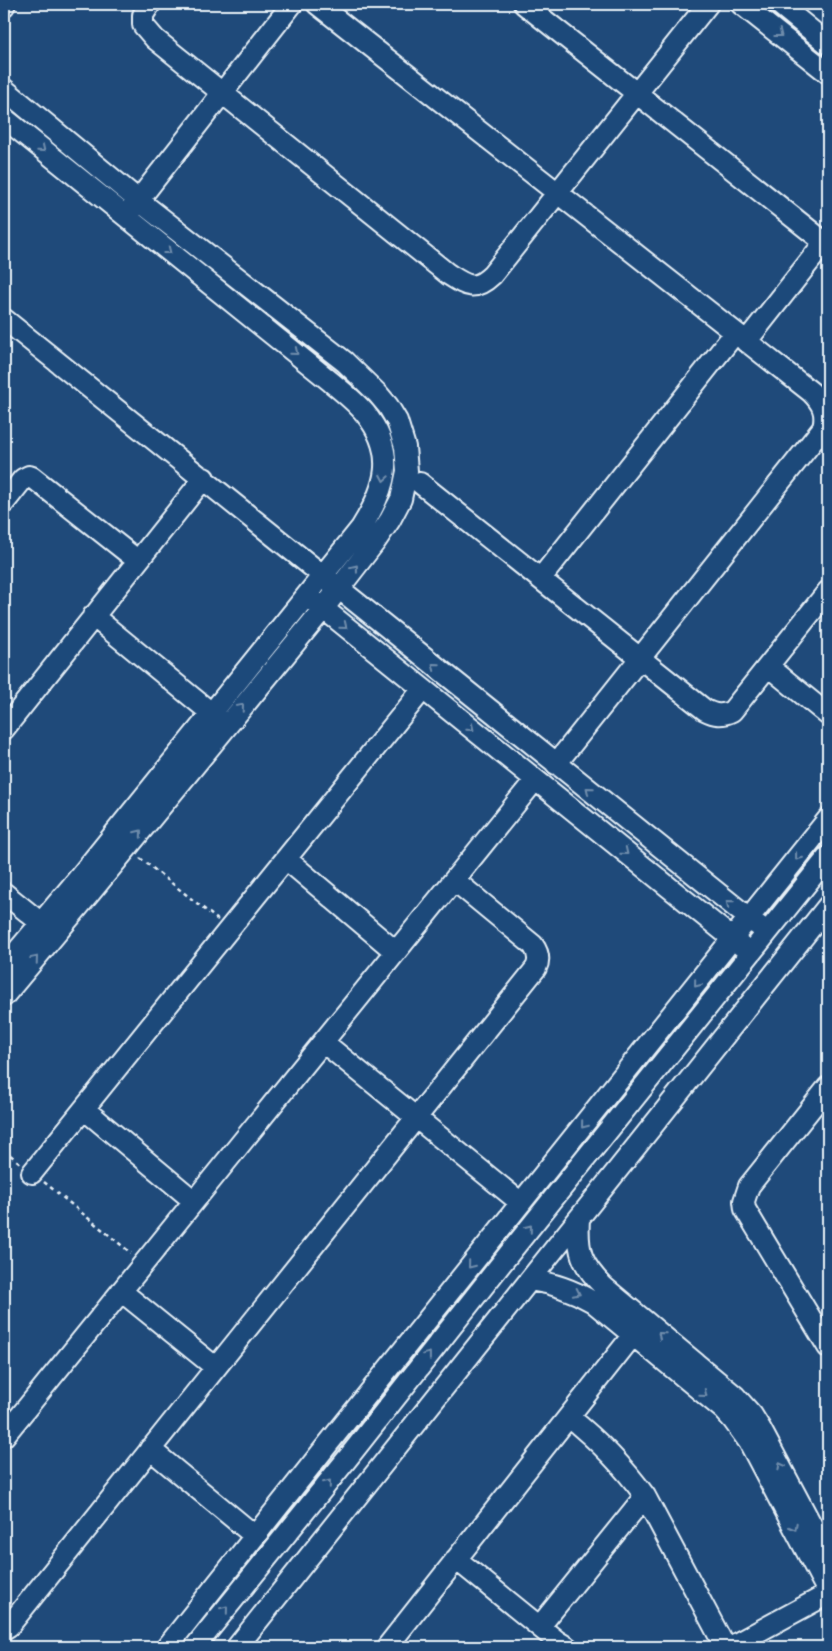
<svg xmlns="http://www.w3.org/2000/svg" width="832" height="1651" viewBox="0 0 832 1651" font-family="Itim,sans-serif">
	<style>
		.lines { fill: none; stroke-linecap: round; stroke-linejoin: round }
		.minor-casing { stroke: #e8f1f8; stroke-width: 24 }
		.path { stroke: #e8f1f8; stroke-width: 2.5; stroke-dasharray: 4 4; stroke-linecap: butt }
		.minor { stroke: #1f4a7a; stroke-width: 20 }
		.oneway { stroke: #6f8dac }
	</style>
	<rect width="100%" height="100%" fill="#1f4a7a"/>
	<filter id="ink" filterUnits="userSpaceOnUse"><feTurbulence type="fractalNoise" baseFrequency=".02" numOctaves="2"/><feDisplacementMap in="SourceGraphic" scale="10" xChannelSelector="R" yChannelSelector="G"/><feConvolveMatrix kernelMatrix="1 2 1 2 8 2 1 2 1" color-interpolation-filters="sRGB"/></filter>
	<g filter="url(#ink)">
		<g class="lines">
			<defs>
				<path id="minor" d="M150,4L143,15V25L155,39L448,274C467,286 474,292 492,275L708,4
					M317,4L811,392C822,403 827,412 823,428L556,764
					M524,4L828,245
					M741,4L828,73
					M779,4L828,44
					M4,6L5,4
					M4,89L138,200L345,362L378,394L388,406L397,421L405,447L407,471L401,499L390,520L375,542L323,609L91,892L4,996
					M4,118L330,381C342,391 355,401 365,413C398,454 386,488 361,528L77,880L4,967
					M130,211L292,4
					M4,319C257,520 507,725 760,927
					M746,342L828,238
					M420,483L705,710C715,715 722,716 732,711L828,591
					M4,503L23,479L29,476L32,477L137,560
					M541,578L735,333
					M314,601L743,947
					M93,616L221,721
					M768,666L828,715
					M4,729L204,478
					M286,859L396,952
					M4,893L41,923
					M323,1042L521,1203
					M828,1087L749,1186L744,1201L745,1209L828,1347
					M84,1109L194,1201
					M32,1173L423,689
					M579,1219C577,1251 581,1264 604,1287L735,1396L752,1415L760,1428L828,1556
					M530,1280C553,1283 573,1290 593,1302L724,1410L733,1420L749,1442L828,1592
					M121,1291L215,1367
					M569,1417C599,1441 622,1464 645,1496L725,1647
					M4,1436L535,780
					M150,1449L255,1536
					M456,1559L557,1641L567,1647
					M540,1626L645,1496
					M4,1629L9,1626L536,968C540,960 538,952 533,945L454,880
					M167,1647L328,1444L828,819
					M195,1647L347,1459L512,1250L828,857
					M237,1647L828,906
					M387,1647L633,1335
					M730,1647L828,1594"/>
			</defs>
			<use href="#minor" class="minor-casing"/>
			<path class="path" d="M140,858L218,920
				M4,1150L20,1163
				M44,1182L131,1253"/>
			<use href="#minor" class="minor"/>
		</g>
		<defs><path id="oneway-chevron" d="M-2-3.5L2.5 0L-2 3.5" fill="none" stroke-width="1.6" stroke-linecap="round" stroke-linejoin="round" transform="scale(1.25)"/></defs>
		<g class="oneway">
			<use href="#oneway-chevron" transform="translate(779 34) rotate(38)"/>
			<use href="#oneway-chevron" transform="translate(42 149) rotate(39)"/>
			<use href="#oneway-chevron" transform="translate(168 251) rotate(38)"/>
			<use href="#oneway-chevron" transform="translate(295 352) rotate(39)"/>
			<use href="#oneway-chevron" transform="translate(384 478) rotate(100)"/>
			<use href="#oneway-chevron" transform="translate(355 568) rotate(-52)"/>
			<use href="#oneway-chevron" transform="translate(344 626) rotate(39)"/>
			<use href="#oneway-chevron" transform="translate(435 666) rotate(-141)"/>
			<use href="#oneway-chevron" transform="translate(241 707) rotate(-50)"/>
			<use href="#oneway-chevron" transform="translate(471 728) rotate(39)"/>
			<use href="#oneway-chevron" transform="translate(589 790) rotate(-141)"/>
			<use href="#oneway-chevron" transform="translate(139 833) rotate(-51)"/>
			<use href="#oneway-chevron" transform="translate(625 852) rotate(39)"/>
			<use href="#oneway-chevron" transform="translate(798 857) rotate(128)"/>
			<use href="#oneway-chevron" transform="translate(729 903) rotate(-141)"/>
			<use href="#oneway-chevron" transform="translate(35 959) rotate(-50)"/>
			<use href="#oneway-chevron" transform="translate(697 984) rotate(129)"/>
			<use href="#oneway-chevron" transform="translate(584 1125) rotate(129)"/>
			<use href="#oneway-chevron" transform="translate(529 1228) rotate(-51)"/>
			<use href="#oneway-chevron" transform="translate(471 1265) rotate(129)"/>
			<use href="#oneway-chevron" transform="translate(577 1293) rotate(26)"/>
			<use href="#oneway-chevron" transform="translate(661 1335) rotate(-140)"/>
			<use href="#oneway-chevron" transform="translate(428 1355) rotate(-52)"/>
			<use href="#oneway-chevron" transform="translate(704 1394) rotate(39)"/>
			<use href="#oneway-chevron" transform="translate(781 1466) rotate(-118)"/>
			<use href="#oneway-chevron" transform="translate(328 1483) rotate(-51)"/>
			<use href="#oneway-chevron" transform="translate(794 1527) rotate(62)"/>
			<use href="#oneway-chevron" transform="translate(225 1609) rotate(-51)"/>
		</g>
	</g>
	<rect width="832" height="1651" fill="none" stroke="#1f4a7a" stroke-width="20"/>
	<rect x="10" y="10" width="812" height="1631" fill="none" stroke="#e8f1f8" stroke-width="2" filter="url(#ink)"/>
</svg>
